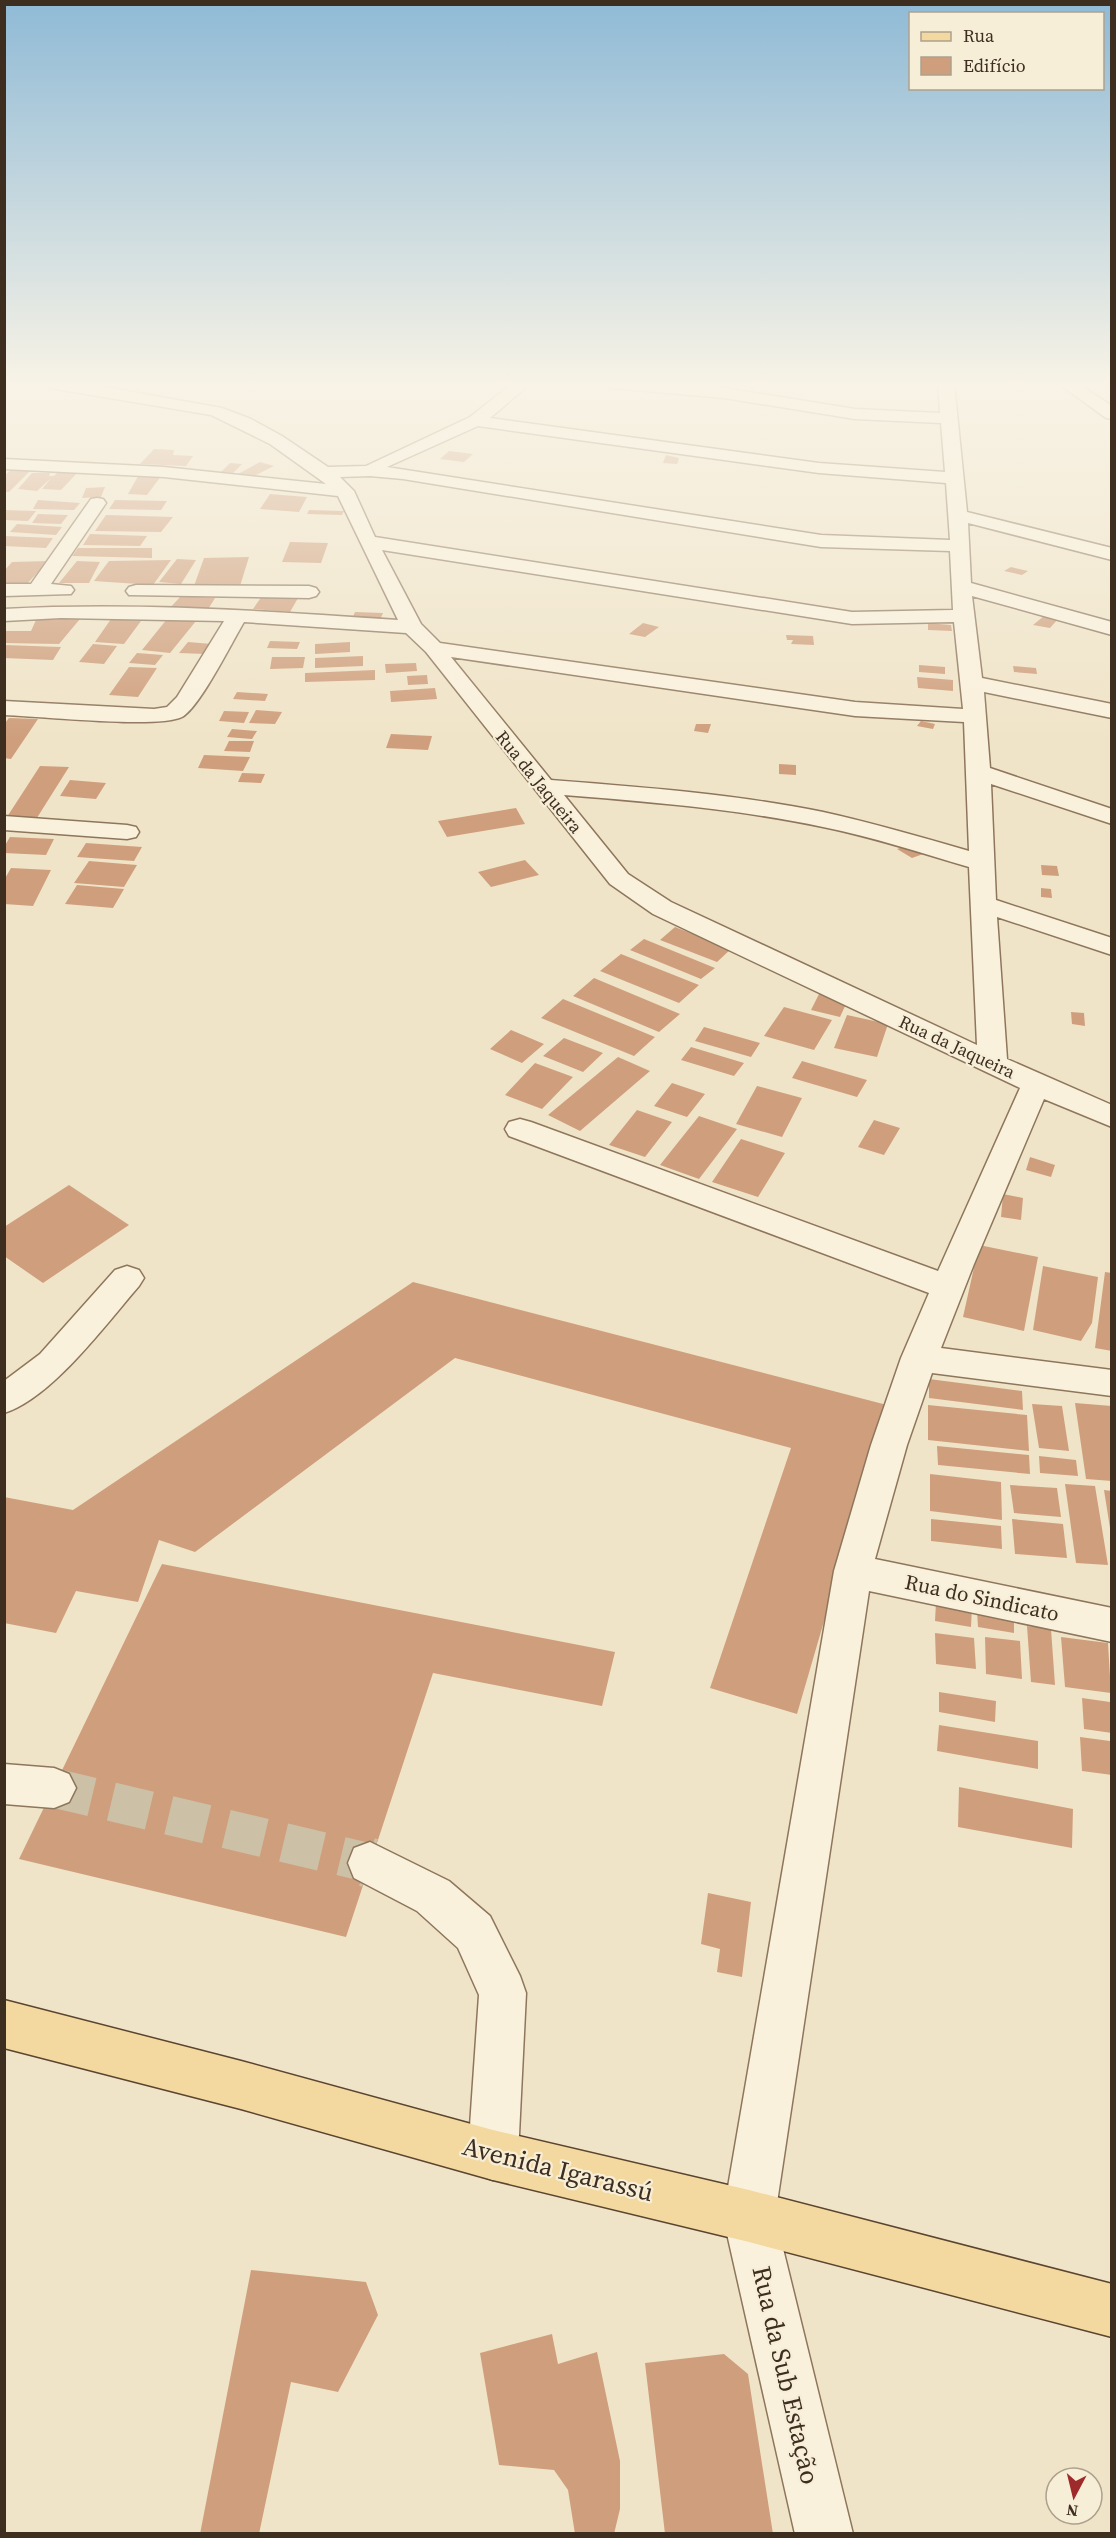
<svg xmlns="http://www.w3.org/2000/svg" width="1116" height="2538" viewBox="0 0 1116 2538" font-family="'Source Serif 4',serif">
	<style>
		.building { fill: #cf9f7d }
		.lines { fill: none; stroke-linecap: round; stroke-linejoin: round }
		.minor-tunnel-far1 { stroke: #ccc0a6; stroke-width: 39; stroke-dasharray: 39 20; stroke-linecap: butt }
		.minor-tunnel { stroke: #ccc0a6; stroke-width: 50; stroke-dasharray: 50 26; stroke-linecap: butt }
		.minor-casing { stroke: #8d765c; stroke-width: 3 }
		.major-casing { stroke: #5b4430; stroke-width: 3 }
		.minor { fill: #faf1dc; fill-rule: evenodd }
		.major { fill: #f3d9a0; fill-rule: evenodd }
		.labels { text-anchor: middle; stroke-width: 4.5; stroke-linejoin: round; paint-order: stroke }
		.far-street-label { font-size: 18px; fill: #3d2e20; stroke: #f7eed8 }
		.street-label { font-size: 21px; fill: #3d2e20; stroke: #f7eed8 }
		.near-street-label { font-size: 26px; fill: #3d2e20; stroke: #f7eed8 }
	</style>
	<rect width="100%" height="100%" fill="#f0e4c8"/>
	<path class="building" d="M154,449L174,450L173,455L193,456L186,466L140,464Z
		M449,451L473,454L464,462L440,459Z
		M666,455L679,458L677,464L663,463Z
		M260,462L274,466L254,476L238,474Z
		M230,463L242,464L233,473L221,472Z
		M12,469L31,470L9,492H4V476Z
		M141,471L164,472L147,495L128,494Z
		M58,472L77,473L61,490L42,489L51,478L37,491L18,489L32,473H50L49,476H54Z
		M105,487L101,497L82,498L86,488Z
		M270,494L307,497L299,512L260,509Z
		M38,500L80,503L74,510L33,509Z
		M115,500L167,501L161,510L109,509Z
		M4,510L36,511L28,521L4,520Z
		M309,510L344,511L342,515L307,514Z
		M38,514L68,515L61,524L32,523Z
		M106,515L173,517L161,532L95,531Z
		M17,524L62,527L56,535L10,532Z
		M90,534L147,536L140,546L83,545Z
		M4,536L53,538L46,548L4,546Z
		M290,542L328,543L321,563L282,562Z
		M78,548H152V558L72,556Z
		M249,557L240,586H194L204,558Z
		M177,559L196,560L181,584L159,582Z
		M171,560L153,585L94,581L109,561Z
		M48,561L26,585H4V571L12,562Z
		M77,561L100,562L89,583H59Z
		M1011,567L1028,571L1022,575L1004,571Z
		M181,596L215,598L207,611L169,609Z
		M262,596L298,598L290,612L253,609Z
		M355,612L383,613L380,620L352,619Z
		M1044,616L1058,619L1050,628L1033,625Z
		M80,619L59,644L4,643V631H31L36,620Z
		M111,619L141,621L124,644L95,642Z
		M167,619L196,621L170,653L142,650Z
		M643,623L659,627L645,637L629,634Z
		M928,623L951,625L952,631L928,630Z
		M786,635L813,636L814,645L791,644L793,640H787Z
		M270,641L300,642L297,649L267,648Z
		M188,642L212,644L206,654L179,653Z
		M350,642V652L315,654V644Z
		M93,644L117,646L104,664L79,662Z
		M4,645L61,647L53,660L4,658Z
		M137,653L163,655L155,665L129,663Z
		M363,656V666L315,668V658Z
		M272,657H305L303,668L270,669Z
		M416,663L417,671L386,673L385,664Z
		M919,665L945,667V674L919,672Z
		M1013,666L1036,668L1037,674L1014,672Z
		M129,667L157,668L138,697L109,695Z
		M375,670V680L305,682V673Z
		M427,675L428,684L408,685L407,676Z
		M917,677L953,680V691L918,688Z
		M435,688L437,699L391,702L390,691Z
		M237,692L268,694L265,701L233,699Z
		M256,710L282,712L275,724L249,723Z
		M224,711L249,712L244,723L219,721Z
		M9,718L38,719L11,759L4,758V724Z
		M921,721L935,724L933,729L917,726Z
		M696,724H711L708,733L694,731Z
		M232,729L257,731L252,739L227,737Z
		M391,734L432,736L428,750L386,748Z
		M229,741H254L250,752L224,751Z
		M204,755L250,757L243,771L198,768Z
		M779,764L796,765V775L779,774Z
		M40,766L69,767L35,821L5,820Z
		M242,773L265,774L261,783L238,782Z
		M70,780L106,783L96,799L60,796Z
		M516,808L525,824L447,837L438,821Z
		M10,837L54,839L46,855L4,853V847Z
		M86,843L142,847L134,861L77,857Z
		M911,844L926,853L912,858L897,849Z
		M525,860L539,875L491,887L478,872Z
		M89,861L137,865L124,887L74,883Z
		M1041,865L1057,866L1059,876L1042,875Z
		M11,868L51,870L33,906L4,904V880Z
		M77,885L124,889L113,908L65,904Z
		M1041,888L1051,889L1052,898L1041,897Z
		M675,927L731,949L717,962L660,940Z
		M644,939L715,968L701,979L630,950Z
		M621,954L699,985L679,1003L600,971Z
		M594,978L680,1014L659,1032L573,996Z
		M821,990L847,1002L840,1017L811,1010Z
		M563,999L655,1037L634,1056L541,1018Z
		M784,1007L832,1020L814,1050L764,1036Z
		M1071,1012L1084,1013L1085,1026L1072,1024Z
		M847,1015L888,1024L877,1057L834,1048Z
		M704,1027L760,1043L751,1057L695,1041Z
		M511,1030L544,1044L522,1063L490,1049Z
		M564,1038L603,1053L583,1072L543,1056Z
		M691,1047L744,1063L734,1076L681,1060Z
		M618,1057L650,1071L580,1131L548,1115Z
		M802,1061L867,1080L857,1097L792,1078Z
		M535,1063L573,1077L542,1109L505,1095Z
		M672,1083L705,1094L687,1117L654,1106Z
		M757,1086L802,1098L782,1137L736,1124Z
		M637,1110L672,1122L645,1157L609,1145Z
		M699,1116L737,1129L699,1179L660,1165Z
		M874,1120L900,1128L884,1155L858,1147Z
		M741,1139L785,1153L758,1197L712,1182Z
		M1030,1157L1055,1165L1051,1177L1026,1170Z
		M69,1185L129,1225L43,1283L4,1256V1227Z
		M1003,1194L1023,1198L1021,1220L1001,1217Z
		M979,1245L1038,1257L1024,1331L963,1317Z
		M1043,1266L1098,1277L1092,1323L1081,1341L1033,1330Z
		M1105,1272L1112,1273V1351L1095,1348Z
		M413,1282L887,1405L797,1714L710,1688L791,1448L455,1358L195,1552L159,1540L138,1602L76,1591L56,1633L4,1623V1497L73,1510Z
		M929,1379L1022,1391L1023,1410L929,1398Z
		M1075,1403L1112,1406V1481L1086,1479Z
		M1032,1404L1062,1406L1069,1451L1039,1448Z
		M928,1405L1027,1415L1029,1451L928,1440Z
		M937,1446L1029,1455L1030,1474L938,1465Z
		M1039,1456L1076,1460L1078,1476L1040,1473Z
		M930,1474L1001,1482L1002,1520L930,1511Z
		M1065,1484L1095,1486L1108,1565L1076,1563Z
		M1010,1485L1057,1488L1061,1517L1014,1513Z
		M1104,1490L1112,1491V1528H1110Z
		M931,1519L1001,1526L1002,1549L931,1541Z
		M1012,1519L1063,1524L1067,1558L1015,1554Z
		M162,1564L615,1652L602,1706L433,1673L346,1937L19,1859Z
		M936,1602L972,1607L971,1627L935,1621Z
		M977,1611L1014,1616V1633L978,1627Z
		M1027,1626L1051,1629L1055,1685L1031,1682Z
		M935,1633L974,1638L976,1669L936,1664Z
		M985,1637L1020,1641L1022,1679L986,1674Z
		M1061,1637L1108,1643L1111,1693L1065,1687Z
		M939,1692L996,1701L995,1722L939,1712Z
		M1082,1698L1110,1702L1112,1733L1084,1729Z
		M939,1725L1038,1741V1769L937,1751Z
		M1080,1737L1110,1741L1112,1775L1082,1771Z
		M959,1787L1073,1809L1072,1848L958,1827Z
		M708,1893L751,1902L742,1977L717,1972L720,1949L701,1944Z
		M251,2270L366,2282L378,2315L338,2392L291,2382L259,2534H200Z
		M552,2334L558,2364L597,2352L620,2461V2509L614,2534H575L568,2490L554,2470L499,2465L480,2353Z
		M724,2354L748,2374L773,2534H665L645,2363Z"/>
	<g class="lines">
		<path class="minor-tunnel-far1" d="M54,1788L370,1863"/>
		<path class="minor-tunnel" d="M367,1862L370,1863"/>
		<defs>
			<path id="minor" d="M42,383H82L222,408L251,419L282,436L328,467L366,466L470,417L513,383H531L490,418L819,463L945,472L941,423L855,419L724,398L612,388L604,383H668L724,388L855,409L940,413L938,383H954L967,512L1112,548V560L968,523L971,583L1112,622V635L972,596L982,678L1112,704V718L984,692L990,768L1112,809V824L991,784L996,900L1112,938V955L997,917L1007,1059L1112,1105V1127L1044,1099L974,1264L941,1348L1112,1370V1396L932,1373L907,1445L875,1559L1112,1608V1642L869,1591L775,2216L853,2534H795L723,2216L834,1571L871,1445L901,1358L929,1293L509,1136L505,1129L509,1122L520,1119L531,1122L938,1271L1020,1088L653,914L610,884L426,652L406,633L244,622C232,642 200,707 182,717C158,729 38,716 4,715V701L154,709L167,707L177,697L224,621L61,618L4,621V609C136,602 267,611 398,620L338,496L164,477L4,469V459L164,467L326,484L270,444L211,415L50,388ZM478,426L819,473L946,483L950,540L821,535L387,467ZM370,476L403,479L821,547L950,551L953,610L852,612L375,537L354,491L340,477ZM382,550L852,624L954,622L963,709L855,702L440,643L421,624ZM451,657L855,716L964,722L969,851C921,837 873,823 823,812C734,794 642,787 551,780ZM564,795C651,802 738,809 823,827C873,837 921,853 969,867L977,1045L671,902L628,874Z
				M1058,383H1077L1112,406V419L1106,418Z
				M97,498L103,499L106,503L51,584L71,586L74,590L71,594L4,596V584H31L91,499Z
				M136,585L309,586L316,588L319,592L316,596L309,598L129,595L126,591L129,587Z
				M4,816L127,825L136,827L139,832L136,837L127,839L4,830Z
				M127,1266L139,1270L144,1278L139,1286C106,1324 51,1399 4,1413V1381L40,1354L115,1270Z
				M4,1764L54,1768L69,1774L76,1788L69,1802L54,1808L4,1804Z
				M370,1842L449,1881L490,1916L520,1976L526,1993L518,2155L511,2173L493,2180L475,2173L468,2155L479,1995L458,1948L417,1911L354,1878L348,1863L354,1848Z"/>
			<path id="major" d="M4,2000L241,2061L493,2130L749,2190L1112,2284V2337L749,2242L493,2180L241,2109L4,2048Z"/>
		</defs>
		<use href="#minor" class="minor-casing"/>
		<use href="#major" class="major-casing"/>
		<use href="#minor" class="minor"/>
		<use href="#major" class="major"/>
	</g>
	<linearGradient id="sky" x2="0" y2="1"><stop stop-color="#8fbad6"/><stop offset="0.52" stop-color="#f8f3e6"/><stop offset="1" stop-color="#f8f3e6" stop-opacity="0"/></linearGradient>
	<rect width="1116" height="739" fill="url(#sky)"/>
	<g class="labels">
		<g class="far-street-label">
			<text transform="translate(539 782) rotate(51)" y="6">Rua da Jaqueira</text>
			<text transform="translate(957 1047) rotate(25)" y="6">Rua da Jaqueira</text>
		</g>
		<g class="street-label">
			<text transform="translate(982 1598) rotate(12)" y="7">Rua do Sindicato</text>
		</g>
		<g class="near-street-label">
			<text transform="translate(558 2169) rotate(14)" y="9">Avenida Igarassú</text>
			<text transform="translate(786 2375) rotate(77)" y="9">Rua da Sub Estação</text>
		</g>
	</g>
	<rect width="1116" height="2538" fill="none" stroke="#3d2e20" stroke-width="12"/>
	<rect x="909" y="12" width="195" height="78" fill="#f7eed8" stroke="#ada18e" stroke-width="1.5"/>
	<rect x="921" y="32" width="30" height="9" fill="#f3d9a0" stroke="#ada18e" stroke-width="1.5"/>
	<text x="963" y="42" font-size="18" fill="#3d2e20">Rua</text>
	<rect x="921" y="57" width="30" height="18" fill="#cf9f7d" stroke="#ada18e" stroke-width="1.5"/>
	<text x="963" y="72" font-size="18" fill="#3d2e20">Edifício</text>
	<g transform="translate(1074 2496) rotate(187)"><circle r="28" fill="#f7eed8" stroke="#ada18e" stroke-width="1.5"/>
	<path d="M0-4.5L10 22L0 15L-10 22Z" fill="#9e2a2b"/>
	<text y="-9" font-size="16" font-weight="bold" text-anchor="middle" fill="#3d2e20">N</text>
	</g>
</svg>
